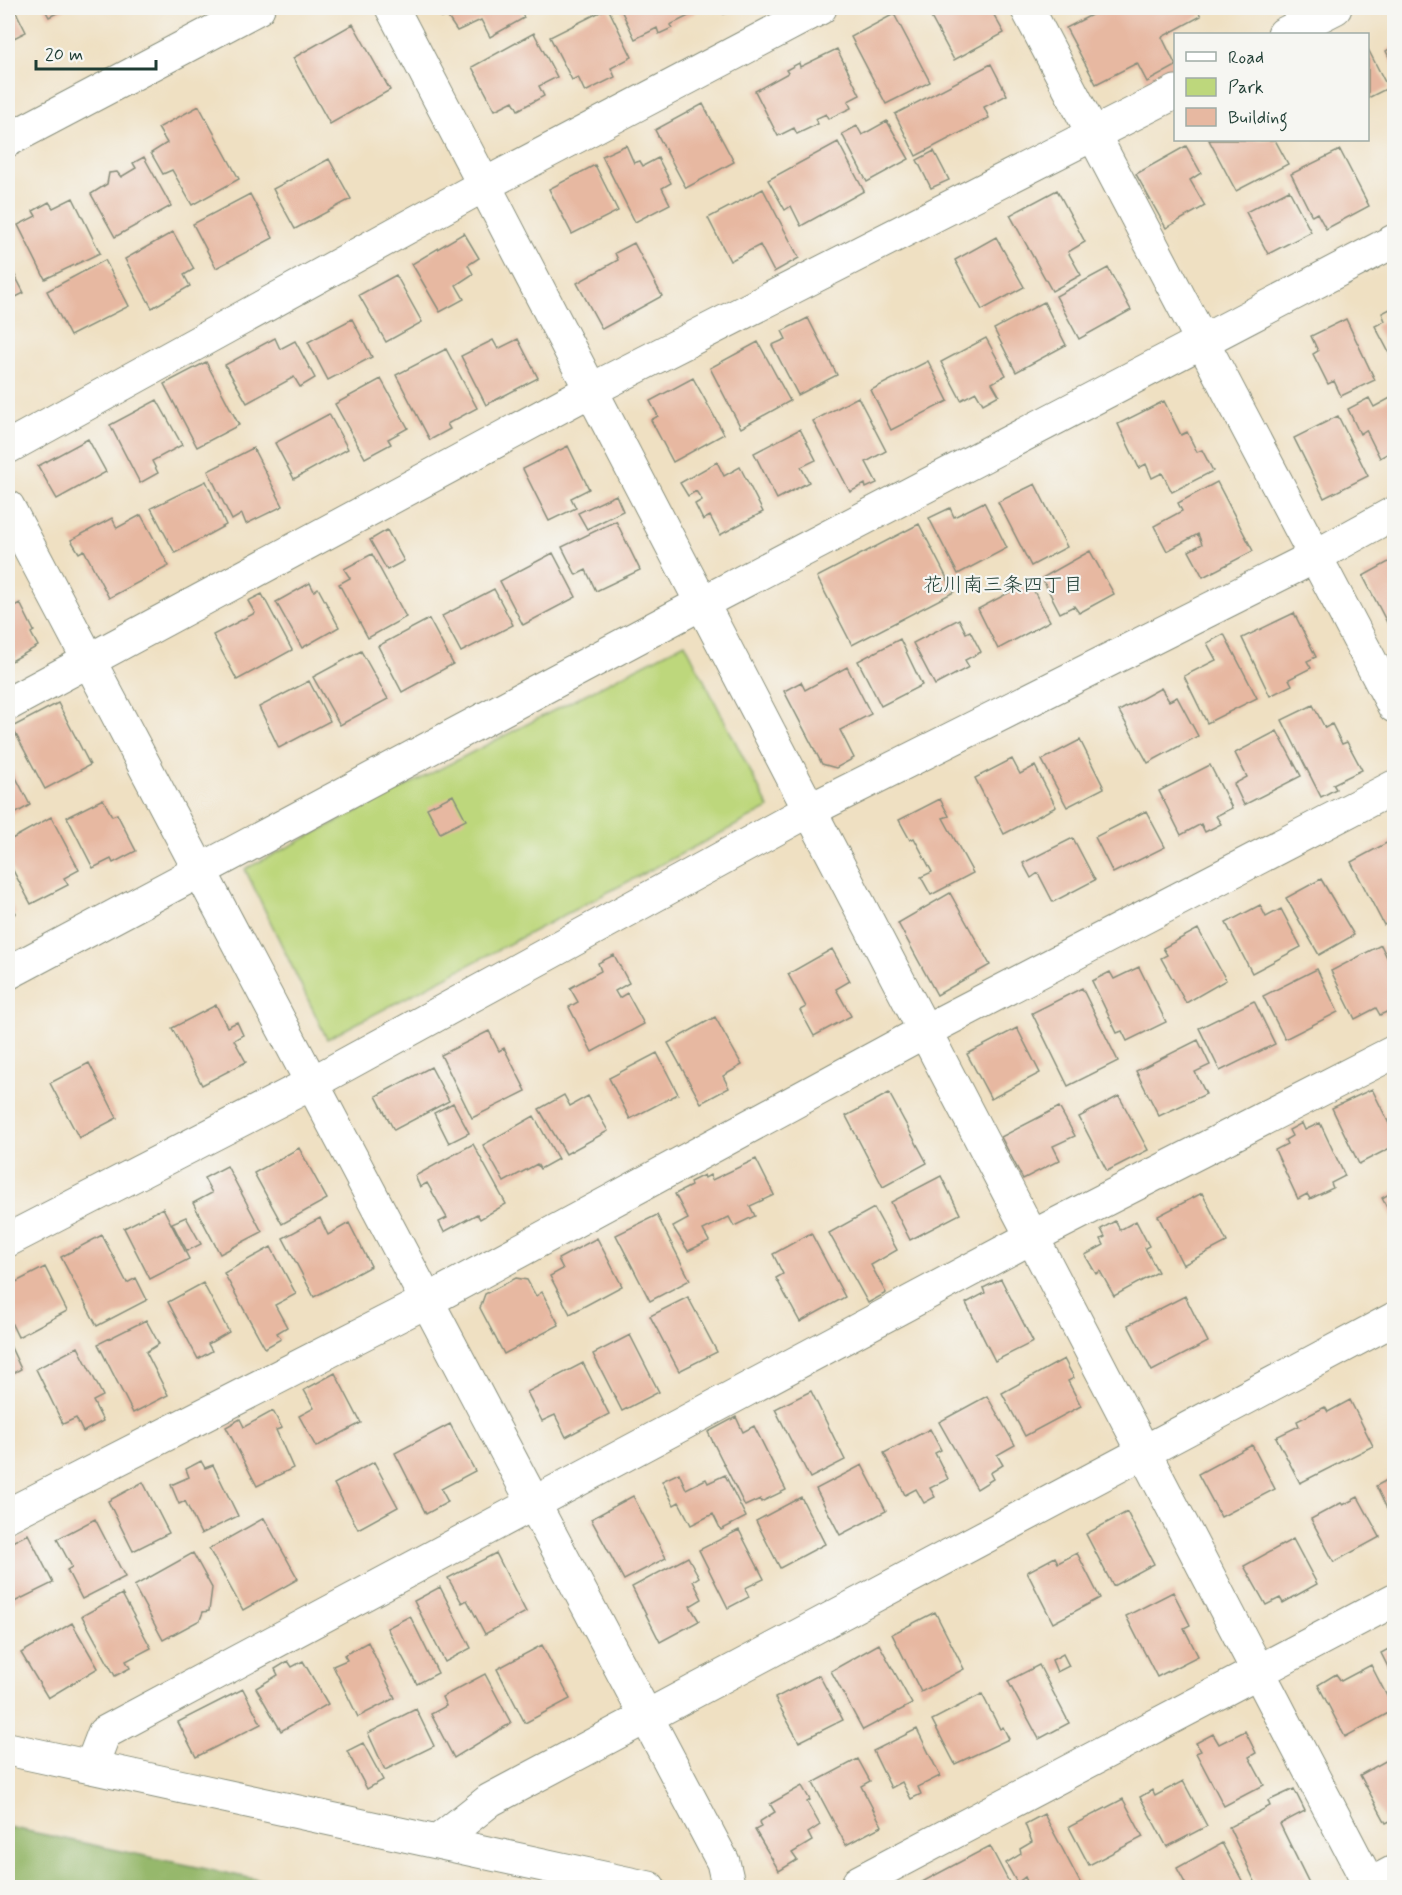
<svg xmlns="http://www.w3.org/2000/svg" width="1402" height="1895" viewBox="0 0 1402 1895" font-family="Mynerve,'Klee One',sans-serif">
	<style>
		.green { fill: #bdd77c; stroke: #6e8a58; stroke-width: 1.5 }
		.forest { fill: #96b86c; stroke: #5a7a50; stroke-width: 1.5 }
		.building { fill: #e7b8a1 }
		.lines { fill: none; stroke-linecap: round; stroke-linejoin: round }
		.street-casing { stroke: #878e7b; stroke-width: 35 }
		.secondary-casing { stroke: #878e7b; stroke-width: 35 }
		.street { stroke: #fff; stroke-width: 33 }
		.secondary { stroke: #fff; stroke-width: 33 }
		.labels { text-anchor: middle; stroke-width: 4.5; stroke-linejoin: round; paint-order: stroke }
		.neighbourhood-label { font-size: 20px; fill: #1f3d34; stroke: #f6f6f2 }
	</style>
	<rect width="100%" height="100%" fill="#f6f6f2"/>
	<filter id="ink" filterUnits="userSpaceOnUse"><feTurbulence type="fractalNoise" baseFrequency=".0167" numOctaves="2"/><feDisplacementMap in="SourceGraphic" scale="12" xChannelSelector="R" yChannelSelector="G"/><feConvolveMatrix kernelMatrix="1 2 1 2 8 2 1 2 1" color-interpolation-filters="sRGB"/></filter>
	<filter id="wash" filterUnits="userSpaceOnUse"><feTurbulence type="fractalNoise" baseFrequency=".008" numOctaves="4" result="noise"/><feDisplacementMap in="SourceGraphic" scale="24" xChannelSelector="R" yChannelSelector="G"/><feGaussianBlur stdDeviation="1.35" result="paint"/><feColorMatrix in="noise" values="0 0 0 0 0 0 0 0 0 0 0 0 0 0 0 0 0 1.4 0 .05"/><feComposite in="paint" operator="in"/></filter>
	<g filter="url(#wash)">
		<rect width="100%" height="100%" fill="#efe0c2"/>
		<path class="green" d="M685,643L769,808L327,1039L245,869Z"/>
		<path class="forest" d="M8,1827L292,1887H8Z"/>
		<g id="blocks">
			<path class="building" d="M8,8H14L26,32L8,41Z
				M44,8H67L49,17Z
				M437,8H519L524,18L490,37L481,20L457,31L447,16L442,18Z
				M608,8L632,57L611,68L615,77L585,92L578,77L572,80L550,37Z
				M620,8H693L695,13L670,25L672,28L659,34L657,28L635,39Z
				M721,8H737L724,14Z
				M926,8H990L1004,33L954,60Z
				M1105,8H1196L1201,16L1162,37L1176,66L1147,82L1137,63L1096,84L1066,28Z
				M894,14L930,82L886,104L851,37Z
				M353,24L390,90L330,124L293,58Z
				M534,33L557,77L539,86L544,96L518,110L513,101L495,110L472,67Z
				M1394,46V67L1386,51Z
				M837,49L860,95L848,101L851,108L828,119L826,114L815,119L818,124L797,134L794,128L778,136L755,91L788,73L786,70L799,63L800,67Z
				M1368,49L1388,88L1368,98Z
				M991,64L1007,95L984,107L989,118L916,156L895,114Z
				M703,104L734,162L686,188L655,130Z
				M199,106L239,179L192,205L172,170L163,174L151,153L167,143L158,128Z
				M887,121L909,159L867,182L842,134L857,126L862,135Z
				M1209,140H1275L1288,164L1236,191Z
				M838,142L864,191L801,226L791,206L785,210L768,180Z
				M626,145L634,163L640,161L643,166L658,158L671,183L662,188L670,204L635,222L602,156Z
				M1186,146L1201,173L1190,180L1205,206L1166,228L1136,174Z
				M1340,150L1369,206L1326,229L1317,213L1312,216L1291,174Z
				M934,151L949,180L931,188L917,160Z
				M144,157L171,206L115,237L91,194L107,184L109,173L117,172L121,177L136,168L133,163Z
				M329,159L351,199L295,229L273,189Z
				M595,165L618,211L572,234L549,189Z
				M763,189L799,258L774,272L760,245L730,261L708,218Z
				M1057,190L1085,242L1068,252L1081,275L1052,291L1010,215Z
				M1289,190L1311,232L1268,254L1246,212Z
				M250,194L273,238L216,268L193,224Z
				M73,198L100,253L45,279L18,225L36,216L33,211L49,202L53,208Z
				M173,232L194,269L184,275L190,286L152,308L125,259Z
				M464,233L479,258L468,265L473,274L456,285L464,299L440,312L412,264Z
				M996,237L1024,287L982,310L955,260Z
				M634,243L662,296L602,329L577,283L618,260L615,253Z
				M105,260L129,306L70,336L47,291Z
				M8,262L24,293L8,301Z
				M1108,268L1131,310L1079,339L1056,296Z
				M396,275L422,322L386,342L359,295Z
				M1044,302L1066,345L1016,372L994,329Z
				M1394,307V359L1393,360L1375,326L1385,321L1382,313Z
				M808,318L837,375L798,395L772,345L786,339L782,331Z
				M352,319L372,357L328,380L308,342Z
				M1346,319L1375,380L1341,396L1334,381L1328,384L1313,354L1318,351L1311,336Z
				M275,338L280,349L295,341L315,378L300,387L294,377L247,403L225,365Z
				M986,338L1006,375L992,383L999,395L983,404L976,392L961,400L941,362Z
				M518,339L538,378L486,405L461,356L493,340L498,349Z
				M758,342L790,401L741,428L710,368Z
				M446,349L477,408L447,424L450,429L430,440L396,375Z
				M928,361L948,401L891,430L871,390Z
				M206,362L239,425L197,447L164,384Z
				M693,378L724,434L673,462L651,420L658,416L650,401Z
				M381,379L408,428L388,439L391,444L365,458L335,404Z
				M1394,396V440L1390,442L1394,450L1380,458L1366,430L1360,434L1348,409L1369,398L1374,407Z
				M858,397L886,451L866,462L877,483L866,488L865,484L850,492L813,421Z
				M157,400L182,445L152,461L158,473L140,483L110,425Z
				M1164,401L1181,435L1187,432L1197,452L1202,450L1213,471L1172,492L1162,473L1152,478L1146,464L1139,468L1118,424Z
				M329,414L348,449L294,479L275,443Z
				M1338,416L1368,476L1324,498L1294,438Z
				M800,429L816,460L801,467L809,482L777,499L754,453Z
				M88,439L106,472L57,499L38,466Z
				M568,446L589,489L571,498L576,508L549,521L523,469Z
				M253,448L283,506L246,524L242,514L232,520L208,471Z
				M717,462L724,476L740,467L763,512L720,535L710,516L703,520L695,504L702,500L696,491L688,496L680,483Z
				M206,481L226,525L175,553L151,508Z
				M1217,482L1253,551L1203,577L1189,551L1202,544L1198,534L1167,551L1154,526L1182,511L1178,503Z
				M1035,484L1067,547L1031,566L998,502Z
				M616,495L623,511L587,529L578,513Z
				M984,502L1007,548L958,574L929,518L950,508L954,517Z
				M141,515L169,566L109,598L84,550L79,553L71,540L112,518L117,528Z
				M616,521L640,570L596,591L586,570L576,575L562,547Z
				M919,524L954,592L852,645L817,577Z
				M387,530L404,561L387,570L370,540Z
				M1090,551L1114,594L1079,613L1074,606L1060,613L1042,578Z
				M553,553L576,597L523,625L500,581Z
				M372,554L406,617L368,638L339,584L350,578L344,569Z
				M1394,559V636L1363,576Z
				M1029,582L1050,621L998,649L978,609Z
				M310,583L314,591L318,588L339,627L302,648L276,602Z
				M494,589L513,625L461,652L442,616Z
				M262,594L292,650L237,680L213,635L255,613L248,601Z
				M20,603L34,631L31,633L38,646L8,663V609Z
				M1294,613L1316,657L1307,661L1311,668L1289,679L1292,685L1270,696L1242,638Z
				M429,619L453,664L402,692L378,646Z
				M959,619L966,633L970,631L981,652L965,660L969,667L935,685L913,643Z
				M1224,634L1257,698L1207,723L1184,676L1216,660L1207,643Z
				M900,639L922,685L881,706L858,661Z
				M361,651L388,699L340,725L313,677Z
				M847,667L871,714L840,730L854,758L836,768L822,764L784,691L801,682L805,690Z
				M309,681L330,721L279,748L259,707Z
				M1161,688L1169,701L1177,697L1198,736L1148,763L1119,711Z
				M58,703L90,765L45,789L12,727Z
				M1313,705L1325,728L1332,724L1342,744L1347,742L1362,770L1333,784L1336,789L1321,797L1282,720Z
				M1277,731L1301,776L1244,805L1234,784L1247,777L1235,753Z
				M1080,740L1104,788L1067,807L1042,760Z
				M1012,759L1020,774L1035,766L1056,807L1004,834L975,778Z
				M8,762L30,805L8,818Z
				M1210,765L1232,808L1216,816L1221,824L1205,832L1201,824L1181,835L1159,791Z
				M453,795L466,820L440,833L427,808Z
				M103,799L112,816L117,814L136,851L113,863L111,859L93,868L67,817Z
				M940,799L949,816L943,818L973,873L931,895L921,877L932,872L914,838L910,840L899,820Z
				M1146,811L1165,847L1113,873L1095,837Z
				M51,817L79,870L64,878L68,885L31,904L8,861V841Z
				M1073,838L1095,880L1053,902L1038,873L1031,878L1023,863Z
				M1394,839V920L1384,925L1351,862Z
				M1321,879L1354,935L1319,955L1286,898Z
				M950,893L990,965L937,995L898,923Z
				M8,899L16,913L8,918Z
				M1260,905L1266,917L1281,909L1301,947L1252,973L1226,923Z
				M1198,929L1226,980L1186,1003L1161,958L1167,955L1163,948Z
				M1394,929V946L1387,933Z
				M1381,945L1394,972V1012L1393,1009L1380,1015L1376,1008L1355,1019L1331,971Z
				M832,949L850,981L836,989L851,1016L814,1036L800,1010L806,1007L788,974Z
				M614,955L629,983L615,991L619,998L627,993L644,1024L592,1052L569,1007L578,1002L570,988L601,971L598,963Z
				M1139,967L1166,1022L1127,1041L1122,1031L1117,1033L1092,981L1110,972L1114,979Z
				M1317,969L1338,1012L1285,1039L1263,996Z
				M1082,988L1118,1061L1068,1086L1032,1013Z
				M1254,1001L1275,1044L1220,1071L1199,1028Z
				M216,1005L227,1027L237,1022L243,1035L234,1040L246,1062L202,1085L172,1028Z
				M715,1017L742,1065L723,1076L729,1088L701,1103L668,1043Z
				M1017,1028L1040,1073L991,1099L967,1054Z
				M489,1031L499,1051L504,1048L526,1091L472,1118L441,1055Z
				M1198,1040L1210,1065L1195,1072L1206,1094L1159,1116L1136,1071Z
				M657,1053L678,1094L630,1119L609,1078Z
				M89,1063L117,1118L79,1138L50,1083Z
				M431,1067L449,1101L394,1130L376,1096Z
				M1372,1089L1394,1134V1146L1359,1164L1332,1108Z
				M889,1093L927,1163L883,1187L846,1116Z
				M564,1095L570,1106L588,1096L608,1131L566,1154L539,1109Z
				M1119,1096L1148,1150L1107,1171L1079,1117Z
				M453,1103L469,1133L449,1143L434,1113Z
				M1059,1107L1075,1136L1053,1146L1060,1160L1023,1179L1001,1137Z
				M534,1116L558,1159L540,1169L537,1164L504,1182L483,1145Z
				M1302,1123L1305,1130L1320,1123L1345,1176L1331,1183L1333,1188L1310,1199L1307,1194L1298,1199L1275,1150L1287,1144L1285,1140L1292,1136L1289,1130Z
				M473,1144L506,1204L480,1219L477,1214L444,1232L439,1222L447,1218L427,1183L420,1187L415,1176Z
				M299,1148L327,1199L282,1224L254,1173Z
				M756,1159L774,1195L750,1206L755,1216L734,1226L729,1217L703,1230L709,1241L688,1251L673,1227L688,1219L675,1194L691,1186L690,1182L704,1175L705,1178L710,1175L712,1180Z
				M227,1166L262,1232L220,1254L193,1203L212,1193L204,1178Z
				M941,1176L960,1214L910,1240L891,1202Z
				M1394,1191V1221L1382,1198Z
				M1202,1193L1227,1242L1183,1265L1158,1216Z
				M163,1208L189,1259L150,1279L124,1228Z
				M874,1208L897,1250L871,1265L886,1293L868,1303L829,1233Z
				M657,1215L690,1280L650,1301L616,1235Z
				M186,1217L201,1244L187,1251L172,1223Z
				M320,1218L328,1235L349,1223L371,1266L314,1297L283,1238Z
				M1115,1221L1120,1230L1136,1221L1149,1246L1145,1248L1158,1272L1114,1296L1100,1271L1096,1274L1085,1255L1104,1245L1101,1239L1105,1237L1101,1229Z
				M811,1233L845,1297L800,1322L776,1278L783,1274L773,1254Z
				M102,1235L127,1283L136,1278L147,1300L97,1326L61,1257Z
				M597,1238L622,1286L570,1314L550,1276L563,1269L558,1259Z
				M271,1247L296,1294L275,1305L287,1327L277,1333L281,1339L265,1348L224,1273Z
				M45,1267L67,1311L18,1337L8,1316V1286Z
				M516,1278L527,1280L536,1296L542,1292L559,1325L504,1354L480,1308L485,1294Z
				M1001,1279L1033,1342L995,1361L966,1303L985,1293L983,1288Z
				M203,1283L229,1332L208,1344L212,1351L198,1359L168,1302Z
				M1185,1296L1208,1342L1152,1371L1128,1325Z
				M688,1297L717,1352L679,1371L650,1316Z
				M146,1320L159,1344L146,1352L168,1395L133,1413L98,1344Z
				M630,1335L659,1392L622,1411L593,1354Z
				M8,1341L21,1369L8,1376Z
				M78,1347L103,1396L93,1401L103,1421L83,1432L76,1418L63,1424L36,1369Z
				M1064,1359L1074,1378L1068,1381L1081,1406L1025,1436L1002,1393Z
				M583,1363L609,1414L566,1437L555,1415L542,1421L527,1392Z
				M335,1373L361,1423L316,1447L299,1416L314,1408L304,1390Z
				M811,1391L845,1460L810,1478L775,1409Z
				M987,1396L1015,1445L997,1455L1003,1465L990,1473L993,1479L977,1489L939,1422Z
				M1350,1400L1373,1446L1300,1483L1276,1437L1299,1426L1297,1421L1325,1407L1328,1412Z
				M273,1411L282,1428L276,1430L293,1468L257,1486L226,1427L240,1419L244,1427Z
				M736,1417L743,1432L754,1426L786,1490L761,1502L760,1499L745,1506L708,1432Z
				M450,1424L475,1471L441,1489L448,1502L426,1514L395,1453Z
				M930,1429L941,1450L935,1453L948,1479L930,1488L935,1497L924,1503L916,1489L905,1495L884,1453Z
				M1252,1445L1275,1489L1221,1517L1198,1474Z
				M201,1461L205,1468L213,1465L238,1516L201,1534L185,1501L179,1504L171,1485L189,1477L186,1469Z
				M374,1462L398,1507L358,1529L334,1484Z
				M862,1465L886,1511L840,1535L816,1489Z
				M679,1473L686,1489L706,1479L708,1483L725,1475L746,1517L721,1530L713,1514L691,1525L679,1502L674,1505L662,1481Z
				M1394,1476V1523L1376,1486Z
				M143,1482L169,1533L133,1551L108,1501Z
				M633,1496L666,1558L624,1580L591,1519Z
				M801,1497L825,1544L780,1568L756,1521Z
				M1358,1497L1380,1537L1334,1562L1311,1519L1341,1503L1343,1505Z
				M1127,1512L1154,1564L1113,1586L1086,1534Z
				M264,1518L298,1579L243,1610L209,1549Z
				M95,1519L125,1577L82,1599L67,1570L72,1567L57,1539Z
				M739,1530L764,1579L745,1588L749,1597L728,1608L699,1550Z
				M28,1534L53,1583L8,1605V1544Z
				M1293,1539L1317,1584L1283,1603L1280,1598L1266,1605L1244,1566Z
				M193,1553L212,1588L209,1611L203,1612L200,1620L163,1640L134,1586Z
				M496,1553L526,1612L485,1634L467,1600L462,1603L448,1578Z
				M1077,1553L1100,1598L1053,1623L1027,1572L1055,1557L1058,1563Z
				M688,1557L699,1577L693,1581L702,1599L690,1606L699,1621L660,1642L632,1587Z
				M440,1587L471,1648L445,1662L414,1601Z
				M1173,1592L1190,1625L1184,1628L1198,1656L1157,1677L1126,1616Z
				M122,1594L151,1648L126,1661L130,1668L115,1676L82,1616Z
				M935,1612L964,1669L921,1692L892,1634Z
				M410,1616L438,1673L417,1684L387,1628Z
				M72,1623L98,1668L48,1698L21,1653Z
				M368,1642L395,1698L358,1717L333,1666L347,1660L344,1655Z
				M879,1644L912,1704L863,1730L831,1671Z
				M542,1645L570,1699L525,1723L497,1669Z
				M1394,1646V1679L1381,1653Z
				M1063,1654L1069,1666L1057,1672L1052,1660Z
				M288,1661L292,1667L303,1661L328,1704L281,1731L256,1688L278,1675L275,1669Z
				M1039,1665L1069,1723L1039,1739L1008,1681Z
				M1371,1665L1394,1710L1345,1737L1318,1685L1336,1674L1341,1681Z
				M485,1674L511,1723L454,1758L431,1714L446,1706L442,1697Z
				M819,1675L843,1720L799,1742L775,1698Z
				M243,1689L261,1724L196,1757L178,1722Z
				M982,1694L1000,1729L1003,1727L1009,1739L955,1764L932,1720Z
				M416,1709L434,1746L385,1770L368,1733Z
				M917,1729L940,1776L918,1787L921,1794L911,1799L902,1782L891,1788L873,1751Z
				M1245,1731L1256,1753L1249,1757L1264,1785L1224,1806L1196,1753L1201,1751L1196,1743L1213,1734L1219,1744Z
				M363,1743L383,1780L367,1789L347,1751Z
				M1394,1752V1819L1386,1823L1360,1775L1391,1758L1389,1755Z
				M858,1759L870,1781L861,1786L882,1826L846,1845L813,1783Z
				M1183,1781L1207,1826L1167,1847L1140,1797L1152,1790L1155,1796Z
				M802,1786L810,1800L807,1802L820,1825L808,1833L812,1841L792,1853L797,1860L779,1871L755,1830L761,1827L759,1822L775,1812L770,1804Z
				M1294,1789L1305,1811L1280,1824L1310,1885L1305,1888H1258L1229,1827L1270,1806L1268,1801Z
				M1123,1799L1143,1837L1089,1865L1069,1827Z
				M1044,1814L1083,1888H1030L1025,1877L1017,1883L1006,1863L1021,1854L1020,1849L1032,1842L1025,1824Z
				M1222,1843L1246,1888H1177L1185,1883L1177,1868Z
				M990,1846L1012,1888H925L922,1882Z"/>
		</g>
	</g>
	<g filter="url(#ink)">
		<use href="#blocks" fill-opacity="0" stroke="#878e7b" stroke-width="1.5"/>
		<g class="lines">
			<defs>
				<path id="street" d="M392,8L1371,1888
					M1027,8L1394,706
					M1284,34L1335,8
					M8,447L484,185L820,8
					M8,507L723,1862L729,1888
					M8,704L591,390L1176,92
					M8,973L702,603L1394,241
					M8,1240L312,1083L810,810L1316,556L1394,513
					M8,1515L427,1301L925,1031L1394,787
					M8,1749L649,1888
					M91,1767L104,1733L1032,1237L1394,1052
					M437,1842L490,1800L1394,1319
					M856,1888L859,1882L1394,1600
					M1364,1888L1394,1872"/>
				<path id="secondary" d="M8,140L258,8"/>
			</defs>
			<use href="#street" class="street-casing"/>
			<use href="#secondary" class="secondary-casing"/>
			<use href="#street" class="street"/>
			<use href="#secondary" class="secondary"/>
		</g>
	</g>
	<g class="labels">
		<g class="neighbourhood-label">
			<text x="1003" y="591">花川南三条四丁目</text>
		</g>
	</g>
	<rect width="1402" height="1895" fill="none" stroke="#f6f6f2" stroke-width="30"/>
	<rect x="1174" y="33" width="195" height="108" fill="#f6f6f2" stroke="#a0aca6" stroke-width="1.5"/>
	<rect x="1186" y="52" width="30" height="9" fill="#ffffff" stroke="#a0aca6" stroke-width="1.5"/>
	<text x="1228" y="63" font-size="18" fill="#1f3d34">Road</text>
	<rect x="1186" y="78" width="30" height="18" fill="#bdd77c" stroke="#a0aca6" stroke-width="1.5"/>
	<text x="1228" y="93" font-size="18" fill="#1f3d34">Park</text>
	<rect x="1186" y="108" width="30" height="18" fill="#e7b8a1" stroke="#a0aca6" stroke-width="1.5"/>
	<text x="1228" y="123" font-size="18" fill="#1f3d34">Building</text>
	<path d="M36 60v9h120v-9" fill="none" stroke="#1f3d34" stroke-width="3"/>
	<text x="45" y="60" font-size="18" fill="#1f3d34" stroke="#f6f6f2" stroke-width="4.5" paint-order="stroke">20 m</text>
</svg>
